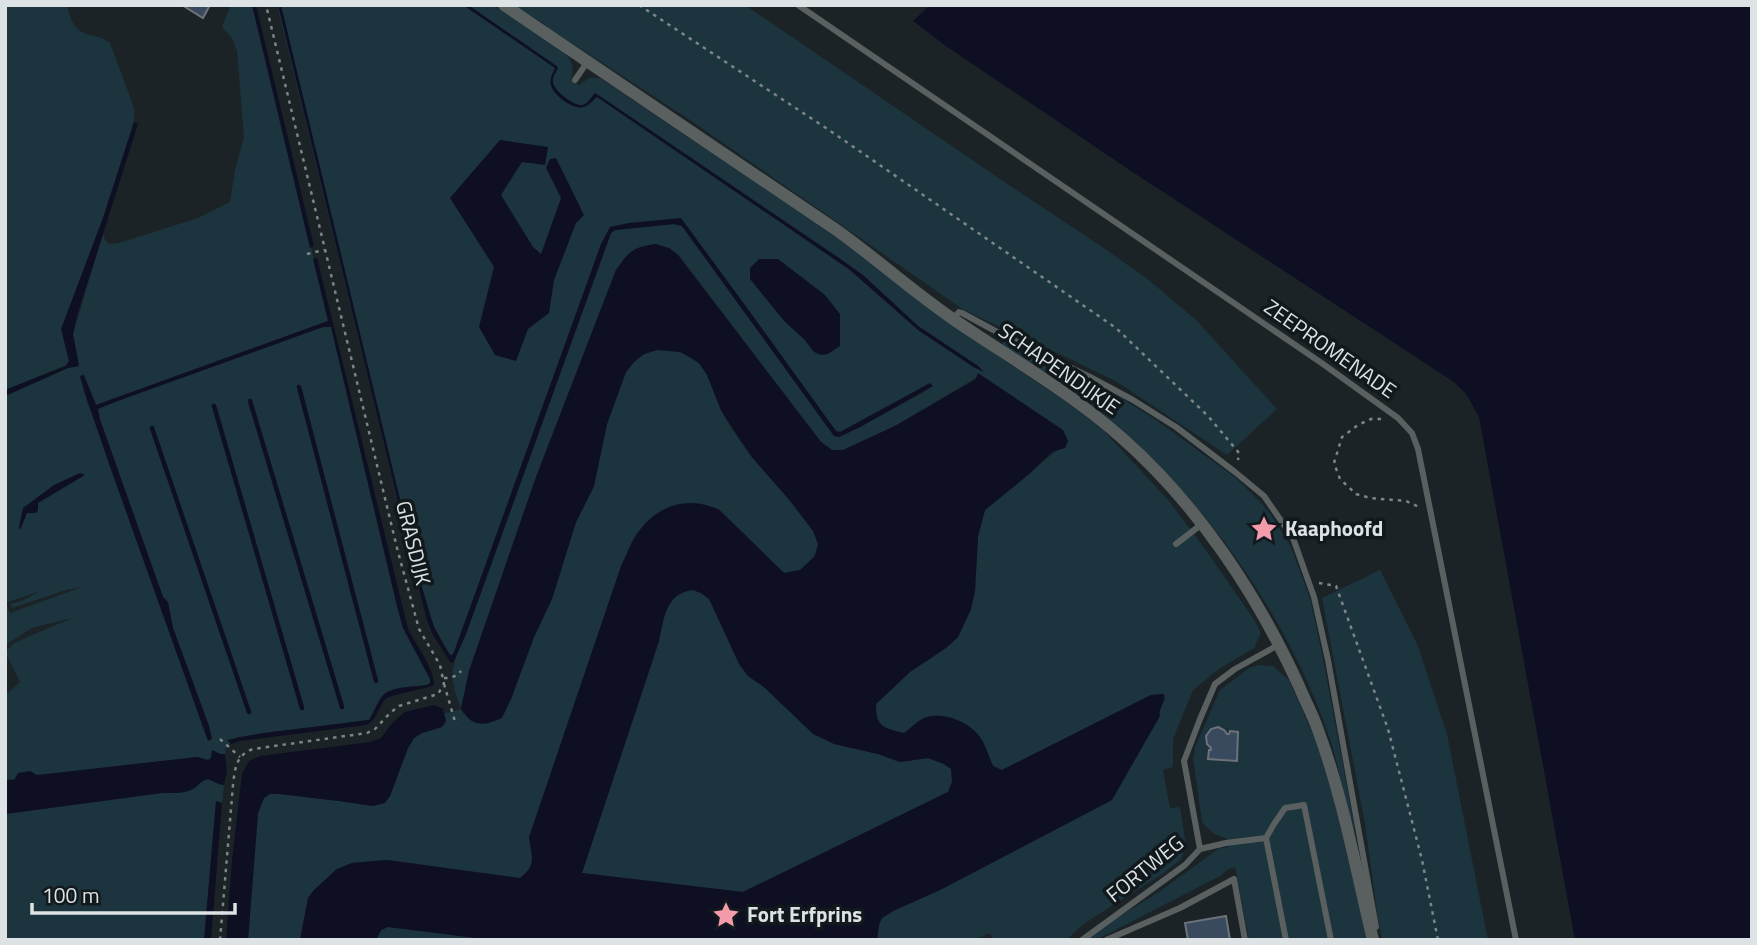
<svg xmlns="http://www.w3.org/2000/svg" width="1757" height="945" viewBox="0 0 1757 945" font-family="'Titillium Web',sans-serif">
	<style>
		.green { fill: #1b343e; fill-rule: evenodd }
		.water { fill: #0f0f23; fill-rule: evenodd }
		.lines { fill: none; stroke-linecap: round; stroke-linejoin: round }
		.stream { stroke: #0f0f23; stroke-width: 4.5 }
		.building { fill: #39495e; stroke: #6d7279; stroke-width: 2 }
		.path { stroke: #7e8587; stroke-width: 2.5; stroke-dasharray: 3.5 5; stroke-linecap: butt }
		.service { stroke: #5a5f5f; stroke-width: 6 }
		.minor { stroke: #5a5f5f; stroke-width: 12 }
		.labels { text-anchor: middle; stroke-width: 7; stroke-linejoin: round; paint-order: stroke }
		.street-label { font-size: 21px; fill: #dde2e4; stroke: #12191d }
		.poi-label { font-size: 21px; font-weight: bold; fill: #dde2e4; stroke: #12191d; text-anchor: start }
	</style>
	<rect width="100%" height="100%" fill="#1b2326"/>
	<path class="green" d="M5,5H67C69,11 70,18 73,23C80,38 99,33 110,43L132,102L134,109V122L103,218L62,329L69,361L66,365L5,390Z
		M231,5H252L329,321L96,405L83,375L80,377L87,402L93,415L115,480L208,740L209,726L173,628L168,603L163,597L98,413V409L114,402L298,335L323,327H331L397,606L403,628L430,679V683L427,685C412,687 389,686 380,700C375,706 373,714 369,720L238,737L228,741L231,744L227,745L225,754H220L212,750L211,758L208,760L197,757L5,780V695L20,682L5,652L14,643L72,618L32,628L5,645V607L7,606L10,613L82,587L66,590L12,608L10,604L24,600L40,591L5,603V396L68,368L79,366L73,334L103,233L105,240L109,244L119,243L198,218L230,202L235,170L244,137L237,51L232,38L222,27Z
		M277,5H465L558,67L468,5H493L564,52C573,61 574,68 571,80L579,85L589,78H600L791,206L872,263L933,312L1075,408L1105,432L1169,501L1203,546L1253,618L1261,633L1254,648L1219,669L1193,690L1173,739V767L1163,770L1170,808L1180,807L1186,846L1181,859L1164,873L1085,923L1066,940H993L990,933L975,940H877L879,925L882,918L893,911L940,890L1112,800L1159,712L1165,698L1163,694L1151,695L1002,770L993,766L988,754L926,717L904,733C885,728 876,728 876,704L910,672L946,648L958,637L971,609L975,591L978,536L985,510L1068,441L1063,431L978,374L976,378L895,426L843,450H832L821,442L678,254L616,270L536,477L469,671L461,708C447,675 452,665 466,634L611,233L615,230L674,224L682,226L834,436L839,437L860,427L933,387L836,435L680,221L610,228L452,658L428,617L409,546ZM595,93L839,258L864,276L918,326L978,366L982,370L915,325L847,267L596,96L588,101Z
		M513,5H745L1006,183L1101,246L1150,281L1196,320L1277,409L1227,455L1117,382L1066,357L964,310L690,120L547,27L546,25Z
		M1004,341L1078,375L1115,394L1156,420L1236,478L1261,503L1271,515L1291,547L1310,598L1323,658L1355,829L1351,830C1345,801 1340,771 1331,742C1289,616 1199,490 1095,407C1066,384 1033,365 1002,345Z
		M657,350C673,351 685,351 697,362C711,373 713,394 721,410C729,426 740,440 750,455C764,474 817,523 818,544C818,554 808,566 800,570C796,572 789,572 784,573L719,509L530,847C535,860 531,870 520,878L387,860L352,863L337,869L314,890L308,898L300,940H248L258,813L264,798L270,794H279L339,801L373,806L384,803L390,796L408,748L414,738L422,733L442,727L446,721L444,714L461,709L464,714L511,699L534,637L552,599L576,522L594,486L607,424L626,372L634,362L644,354Z
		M1380,570L1418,646L1447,734L1488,940H1382L1378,919L1365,824L1322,598Z
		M693,590L701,593L709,599L748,676L764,687L780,703L834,744L878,754L900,762L928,758L944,764L951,769L952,782L948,792L743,892L582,873L659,641C664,619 665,593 693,590Z
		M1258,665L1273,666L1289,680L1318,746L1333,791L1367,940H1249L1235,867L1227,870L1220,876L1096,940H1081L1159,892L1218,849L1228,847L1226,838C1215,836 1208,830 1202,822L1193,758L1195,747L1220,690L1249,668Z
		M209,779L219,784L224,785L222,803L216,802L204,940H5V814L162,793C176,793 192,793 201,781Z
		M388,927L492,940H376L381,930Z"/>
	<path class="water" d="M252,5H256L259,18L314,246L310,248Z
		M278,5H281L418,574L434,627L449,654L452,655L454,652L601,244L610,227L629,223L681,218L753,316L836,431L840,432L930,383L933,386L860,427L839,437L834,436L682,226L674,224L615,230L611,233L466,634L453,663L450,662L432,633L426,617Z
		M463,5H468L558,67C557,71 552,77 553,82C553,90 575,107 583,105C588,103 592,97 595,93L604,99L839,258L864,276L918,326L978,366L984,372L975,368L918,330L850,270L597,97C593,100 589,106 583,107C573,110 553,95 551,85C549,79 553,73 555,68Z
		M930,5H1752V940H1575L1479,417L1467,395L1454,382L1131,171L946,46L913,21Z
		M134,122L138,124L77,316L73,334L79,366L68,368L5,396V390L66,366L69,361L61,329L103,218Z
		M500,140L548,147L545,165L522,162L501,195L533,247L541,254L561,198L546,168L550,159L556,158L584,215L576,223L554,280L549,313L528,329L516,361L495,355L479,327L494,267L450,198Z
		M656,244L669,248L677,254L821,442L832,450H843L895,426L976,379L978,373L1063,430L1068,441L1065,448L1052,452L1028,475L985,510L978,536L975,591L971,609L958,637L946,648L910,672L876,704C875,728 885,728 904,733C911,728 919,719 927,717C946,712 972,723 982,740C986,747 989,757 993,766L1002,770L1151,695L1164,694C1166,702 1158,708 1160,716L1112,800L940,890L893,911L882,918L879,925L877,940H492L388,927L381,930L376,940H300L308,898L314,890L337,869L352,863L387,860L520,878C538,865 531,855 529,837L621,566C626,556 630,544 636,535C656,506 685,495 718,509L784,573L800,570L815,556L818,544L813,531L791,502L752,457L733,429L721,410L707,375L699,363L681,352L657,350L644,354L634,362L626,372L607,424L594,486L576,522L552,599L534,637L511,699L502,718C484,726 473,728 461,709L469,671L536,477L616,270C629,251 633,247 656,244ZM693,590L701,593L709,599L739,664L748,676L764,687L813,734L834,744L878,754L900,762L928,758L944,764L951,769L952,782L948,792L743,892L582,873L659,641C664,619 665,593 693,590Z
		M317,258L408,629C415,643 435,670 434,685C423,690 391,694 386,699C377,708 378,720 366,725L240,741L231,744L227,740L263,733L369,720C374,713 377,702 383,695C393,686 414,687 427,685L430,683V679L403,628L397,606L331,327H323L115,402L98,409L100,420L163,597L168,602L173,628L209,726L212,739L208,741L108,461C99,433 88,405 80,376L84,375L96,405L328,321L313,259Z
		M759,259H778L825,295L840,314V346L828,354L821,355L814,352L804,339L785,322L750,279V268Z
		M80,473L85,475L38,503V510L36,513H27L20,530L19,527L23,508L54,485Z
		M434,705L443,709L446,721L442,727L422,733L414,738L408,748L390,796L385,803L373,806L339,801L279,794H270L264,798L258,813L248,940H226L232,860L242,774L249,761L260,756L370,742L381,738L392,723L405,712Z
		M212,750L220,754H225L227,771L224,785L219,784L208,779C200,781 200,785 193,789C183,794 172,793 162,793L5,814V780H14L18,773L30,771L37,775L197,757L208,760L211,758Z
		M216,801L222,803L211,940H204Z"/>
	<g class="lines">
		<path class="stream" d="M299,387L376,681
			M250,401L342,707
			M214,406L302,708
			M152,428L249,712"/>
	</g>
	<path class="building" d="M182,5H210L203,18Z
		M1218,727L1224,730L1227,734H1229L1230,731L1238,732L1237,761L1208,759L1209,750H1211V748L1207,744L1206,736L1211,729Z
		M1226,916L1230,940H1188L1185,923Z"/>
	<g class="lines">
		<path class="path" d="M639,5L829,130L1116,328L1208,416L1239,453L1238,460
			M307,254L324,250
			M1381,419H1371L1358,425L1342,437L1334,463L1340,479L1356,494L1370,498L1406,501L1419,507
			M1319,583L1336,586L1388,729L1422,860L1438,940
			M444,678C451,678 456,677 461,671
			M444,684L456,725
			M220,739L240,757
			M220,940L233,785C235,768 236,755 253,749L367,733L375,729L390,713L399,706L438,694L444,684L440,665L419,629L397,548L266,5"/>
		<path class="service" d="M798,5L1323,364L1398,418L1412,433L1418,449L1516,940
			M575,80L588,61
			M953,319L959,312L962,313L999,333L1090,377L1133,400L1176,427L1235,472L1264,496L1293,538L1314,597L1328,660L1376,927
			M1176,544L1202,524
			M1266,838L1274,824L1285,808L1304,805L1331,940
			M1200,849L1226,843L1266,838L1286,940
			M1082,940L1185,865L1200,849L1184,761L1200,719L1215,684L1235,669L1280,644
			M1106,940L1180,908L1234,879L1245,940"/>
		<path class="minor" d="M504,5L835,229C876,258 912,291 953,319C1010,358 1070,392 1122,438C1198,505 1257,594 1299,686C1305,701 1313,715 1318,730C1343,797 1356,870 1373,940"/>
	</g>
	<defs>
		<symbol id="sight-bare" viewBox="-9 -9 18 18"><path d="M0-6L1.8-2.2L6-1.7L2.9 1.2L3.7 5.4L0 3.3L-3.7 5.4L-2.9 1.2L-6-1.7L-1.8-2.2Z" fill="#f39aab" stroke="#12191d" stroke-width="2.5" paint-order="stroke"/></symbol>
	</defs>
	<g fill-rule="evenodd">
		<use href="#sight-bare" x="1245" y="510" width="38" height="38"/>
		<use href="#sight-bare" x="707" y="896" width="38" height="38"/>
	</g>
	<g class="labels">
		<g class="street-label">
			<text transform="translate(1330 349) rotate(35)" y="7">ZEEPROMENADE</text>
			<text transform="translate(1059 369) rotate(35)" y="7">SCHAPENDIJKJE</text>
			<text transform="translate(413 543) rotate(76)" y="7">GRASDIJK</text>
			<text transform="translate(1145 869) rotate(-39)" y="7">FORTWEG</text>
		</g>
		<g class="poi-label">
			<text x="1285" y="536">Kaaphoofd</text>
			<text x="747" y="922">Fort Erfprins</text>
		</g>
	</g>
	<rect width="1757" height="945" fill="none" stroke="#dde2e4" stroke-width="14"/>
	<path d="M32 903v10h203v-10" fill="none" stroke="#dde2e4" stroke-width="3.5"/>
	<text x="42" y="903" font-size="21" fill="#dde2e4" stroke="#12191d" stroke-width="5" paint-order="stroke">100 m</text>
</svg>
